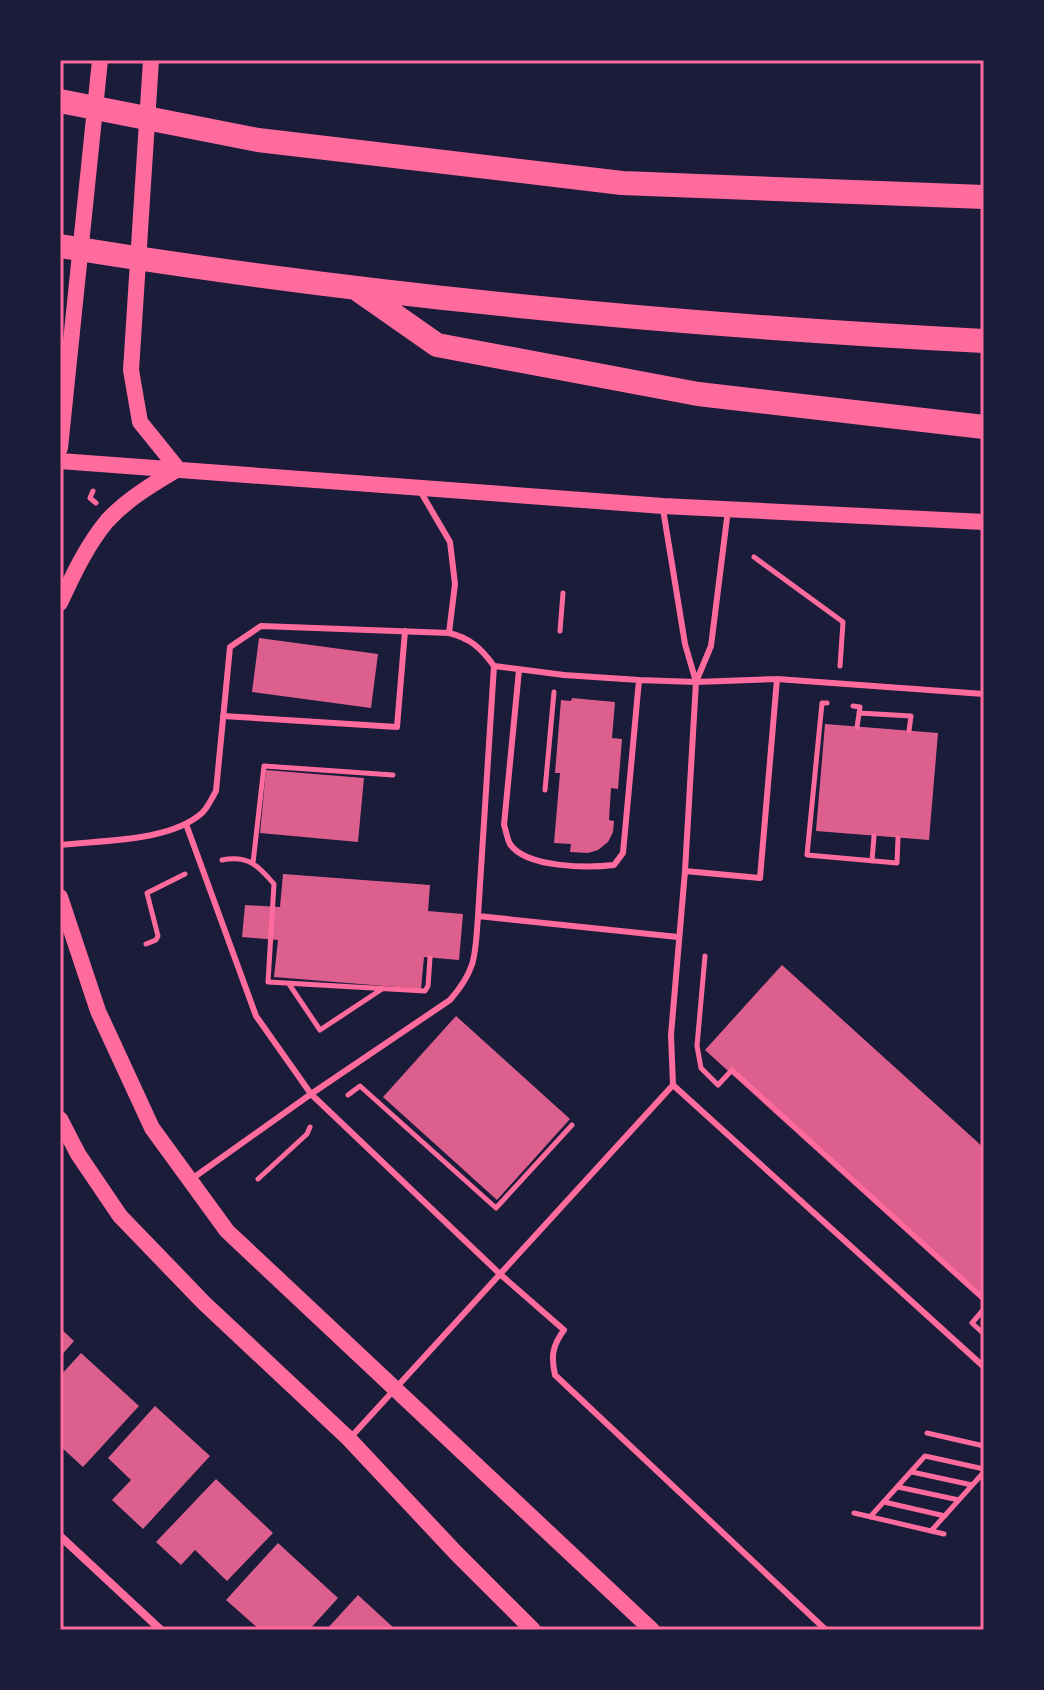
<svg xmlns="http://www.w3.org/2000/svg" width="1044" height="1690" viewBox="0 0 1044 1690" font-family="'Public Sans',sans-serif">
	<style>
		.building { fill: #dd5f8e }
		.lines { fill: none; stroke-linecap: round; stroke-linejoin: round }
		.path { stroke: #ff6b9d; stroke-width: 5 }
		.service { stroke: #ff6b9d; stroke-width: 6 }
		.minor { stroke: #ff6b9d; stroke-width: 8 }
		.secondary { stroke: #ff6b9d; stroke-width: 16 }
		.motorway { stroke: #ff6b9d; stroke-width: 24 }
		.neatline { fill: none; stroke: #ff6b9d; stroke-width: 3 }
	</style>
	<rect width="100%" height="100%" fill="#1b1b3a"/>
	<path class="building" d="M259,638L378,654L371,708L252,692Z
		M572,698L615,702L612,738L622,739L618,789L611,788L609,820L614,821L613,832L608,842L598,850L588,853L570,852L571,844L554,843L560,773H555L561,700L571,701Z
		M825,724L938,733L929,840L816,831Z
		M266,770L364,778L358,842L260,833Z
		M283,874L430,885L428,911L463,914L459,960L424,957L421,989L274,977L278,940L242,937L245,905L280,907Z
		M782,965L984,1148V1303L705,1050Z
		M456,1016L570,1119L497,1200L383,1097Z
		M60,1328L74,1341L60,1357Z
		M81,1353L139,1406L83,1467L60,1446V1376Z
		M155,1406L210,1456L143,1529L112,1500L131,1480L108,1458Z
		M216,1479L273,1533L227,1581L195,1550L181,1565L156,1542Z
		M278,1543L338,1598L309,1630H260L226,1600Z
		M358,1595L396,1630H326Z"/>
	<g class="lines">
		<path class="path" d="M93,491L90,498L96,503
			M754,557L843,622L840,666
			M560,631L563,593
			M827,703H822L807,855L897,863L898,838
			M853,706L860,707L857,727
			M859,713L911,716L909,731
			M545,790L554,692
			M222,860C248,855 258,865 274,884L268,982L425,991L428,986L430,958
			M872,861L874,836
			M253,863L264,766L393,775
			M146,944L156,940L158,936L147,893L185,874
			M705,956L697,1046L701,1068L718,1085L732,1070L984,1299
			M289,984L320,1030L382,989
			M348,1095L360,1086L496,1208L572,1125
			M258,1179L307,1134L310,1127
			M984,1309L972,1323L984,1334
			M927,1433L984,1446
			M912,1472L972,1485
			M898,1487L959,1500
			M884,1502L945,1516
			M854,1513L944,1534
			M870,1517L925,1456L984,1469
			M931,1531L984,1472"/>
		<path class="service" d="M419,489L450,542L455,584L449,633
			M663,509L685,644L696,682
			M494,666L564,675L639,680L696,682L777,679L984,694
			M519,670L504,825C506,830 507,839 510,844C526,868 588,868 614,865L623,853L639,680
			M223,716L397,727L405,631
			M186,824L256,1016L311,1094L193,1178
			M60,845C103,840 169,842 202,813C208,807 212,798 216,791L230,647L261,626L449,633C470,638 481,648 494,666L478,916
			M685,871L760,878L777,679
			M678,937L478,916C475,955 477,969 450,1000L311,1094L501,1275L564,1330C552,1346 551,1357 555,1375L826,1630
			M673,1085L984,1367
			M351,1437L673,1085L671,1035L685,871L696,682L711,646L728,510"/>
		<path class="minor" d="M60,1536L161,1630"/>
		<path class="secondary" d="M60,448L100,60
			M60,461L663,506L984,522
			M60,603C73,575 87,545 107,521C127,499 153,484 178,469L140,422L131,370L151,60
			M60,897L98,1011L152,1128L227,1231L652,1630
			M60,1119L78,1154L120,1216L204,1303L349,1439L456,1553L533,1630"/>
		<path class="motorway" d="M60,101L258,140L622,183L984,197
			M60,246C366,296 675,325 984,341
			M357,289L437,345L698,394L984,427"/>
	</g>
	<rect width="1044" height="1690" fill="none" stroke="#1b1b3a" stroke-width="124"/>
	<rect x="62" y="62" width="920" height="1566" class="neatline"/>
</svg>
